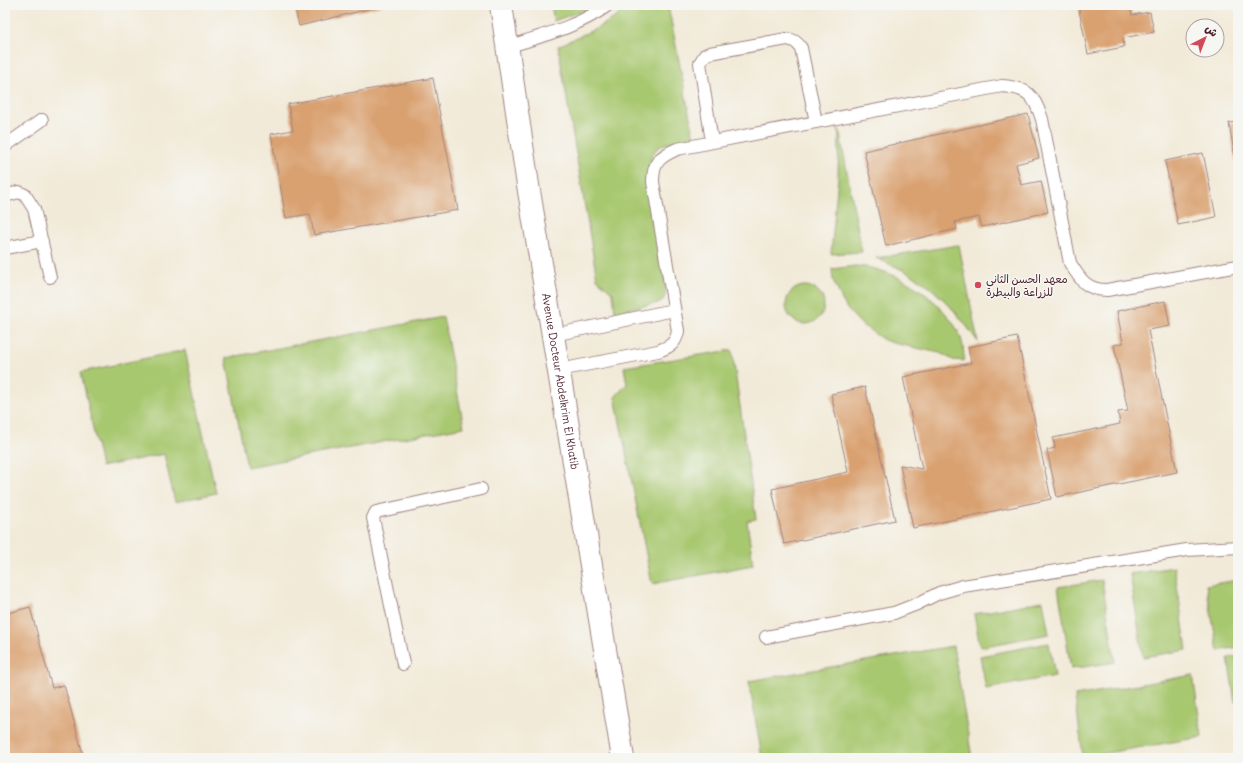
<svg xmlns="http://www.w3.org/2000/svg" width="1243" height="763" viewBox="0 0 1243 763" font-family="Delius,'Playpen Sans Arabic',sans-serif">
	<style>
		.green { fill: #a8c870; stroke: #79744e }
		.building { fill: #d9a06f }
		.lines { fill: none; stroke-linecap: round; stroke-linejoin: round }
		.service-casing { stroke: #9e8482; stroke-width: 14 }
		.tertiary-casing { stroke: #9e8482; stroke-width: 24 }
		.service { stroke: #fff; stroke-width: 12 }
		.tertiary { stroke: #fff; stroke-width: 22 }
		.poi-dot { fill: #d1495b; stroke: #f6f6f2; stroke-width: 1.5 }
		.labels { text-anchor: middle; stroke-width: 3; stroke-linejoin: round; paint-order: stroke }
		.poi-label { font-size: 11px; fill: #4a1f2b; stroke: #f6f6f2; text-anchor: start }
		.street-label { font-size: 11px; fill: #4a1f2b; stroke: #f6f6f2 }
	</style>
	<rect width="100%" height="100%" fill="#f6f6f2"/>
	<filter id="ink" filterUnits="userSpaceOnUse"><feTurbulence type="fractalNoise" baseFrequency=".025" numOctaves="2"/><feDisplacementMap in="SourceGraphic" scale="8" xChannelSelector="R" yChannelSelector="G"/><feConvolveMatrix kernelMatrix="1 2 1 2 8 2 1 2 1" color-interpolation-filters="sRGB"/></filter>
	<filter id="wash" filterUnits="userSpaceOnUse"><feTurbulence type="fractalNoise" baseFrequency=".012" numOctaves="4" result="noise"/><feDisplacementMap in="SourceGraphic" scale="16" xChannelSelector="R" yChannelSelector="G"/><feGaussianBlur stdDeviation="0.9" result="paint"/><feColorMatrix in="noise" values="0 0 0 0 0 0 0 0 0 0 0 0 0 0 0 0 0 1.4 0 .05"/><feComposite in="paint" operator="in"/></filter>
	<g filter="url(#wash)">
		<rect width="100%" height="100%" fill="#f2ead8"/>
		<path class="green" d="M551,5H597L554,21Z
			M630,5H668L694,138C675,142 651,141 650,165L666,292L664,299L658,303L615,312L613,293L597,279L558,46C583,34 610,25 630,5Z
			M839,129L862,252L831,254L838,177Z
			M959,245L978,342C961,317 941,293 915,277C903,269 889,264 876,258Z
			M856,266C895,268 939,297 958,331C963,341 964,351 964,361L953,360L940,353L893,343L884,340L862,325L847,309L842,300L833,280L832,269Z
			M786 305a19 19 0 1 1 38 0a19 19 0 1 1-38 0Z
			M443,317L464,427L247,467L226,358Z
			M185,350L216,493L175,502L164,454L101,467L81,372Z
			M732,350L756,519L747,521L753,565L652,584L615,397L627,384L624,367Z
			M1174,567L1187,650L1143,657L1130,574Z
			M1102,580L1115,662L1071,669L1058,587Z
			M1238,580V647L1218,651L1206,585Z
			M1043,601L1049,634L980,647L974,614Z
			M1049,643L1055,676L986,689L980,656Z
			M953,646L972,758H762L749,681Z
			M1238,656V702H1235L1228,658Z
			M1193,675L1202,737L1083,757L1075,696Z"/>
		<g id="blocks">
			<path class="building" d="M294,5H381V6L299,26Z
				M1078,5H1130L1132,15L1150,12L1154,32L1123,38L1124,47L1088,54Z
				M433,78L458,210L314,235L310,214L286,218L271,134L293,130L288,104Z
				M1028,114L1039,158L1016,164L1021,185L1041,181L1048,212L982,227L979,217L955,222L957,229L886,246L864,151Z
				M1238,122V169L1237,170L1229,123Z
				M1203,153L1216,217L1178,225L1165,161Z
				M1165,301L1170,326L1148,330L1177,472L1057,497L1047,450L1055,448L1053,438L1120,424L1118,412L1128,411L1114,345L1123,343L1117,311Z
				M1017,337L1051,499L913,528L900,465L922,469L903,377L971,363L968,347Z
				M865,387L895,520L784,544L772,489L848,472L831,394Z
				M30,607L52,688L64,685L84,758H5V746H7L5,739V614Z"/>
		</g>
	</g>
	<g filter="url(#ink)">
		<use href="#blocks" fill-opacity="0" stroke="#9e8482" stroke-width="1"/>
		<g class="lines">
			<defs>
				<path id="service" d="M507,47C541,36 578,27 608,5
					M712,142L700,63L705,55L710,53L787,39C794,40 797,42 801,48L816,122
					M5,146L42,120
					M5,196L19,192L25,195L34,209L50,277
					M5,248L42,241
					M553,335L674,310
					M559,370L658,351C669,347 676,344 678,331L653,182C653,162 659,157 677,149L1002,86C1028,88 1034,95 1042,119L1070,263C1080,279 1086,290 1107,290L1238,266
					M766,637L894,613L917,604L939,593L963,586L1187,550L1238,547
					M403,664L373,518L376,512L481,489"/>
				<g id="tertiary">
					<path id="s1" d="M501,5L528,185L623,758"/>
				</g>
			</defs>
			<use href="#service" class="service-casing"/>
			<use href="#tertiary" class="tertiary-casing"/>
			<use href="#service" class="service"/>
			<use href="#tertiary" class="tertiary"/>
		</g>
	</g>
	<circle class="poi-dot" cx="978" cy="285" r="4"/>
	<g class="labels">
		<g class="poi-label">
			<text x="986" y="283">معهد الحسن الثاني<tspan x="986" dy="13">للزراعة والبيطرة</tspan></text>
		</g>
		<g class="street-label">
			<text dy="4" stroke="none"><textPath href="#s1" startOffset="381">Avenue Docteur Abdelkrim El Khatib</textPath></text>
		</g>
	</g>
	<rect width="1243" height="763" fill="none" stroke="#f6f6f2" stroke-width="20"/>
	<g transform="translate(1205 38) rotate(42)"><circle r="19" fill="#f6f6f2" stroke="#b1a0a2"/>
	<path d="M0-3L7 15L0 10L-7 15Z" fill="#d1495b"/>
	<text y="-6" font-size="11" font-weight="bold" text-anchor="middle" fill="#4a1f2b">ش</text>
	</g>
</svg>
